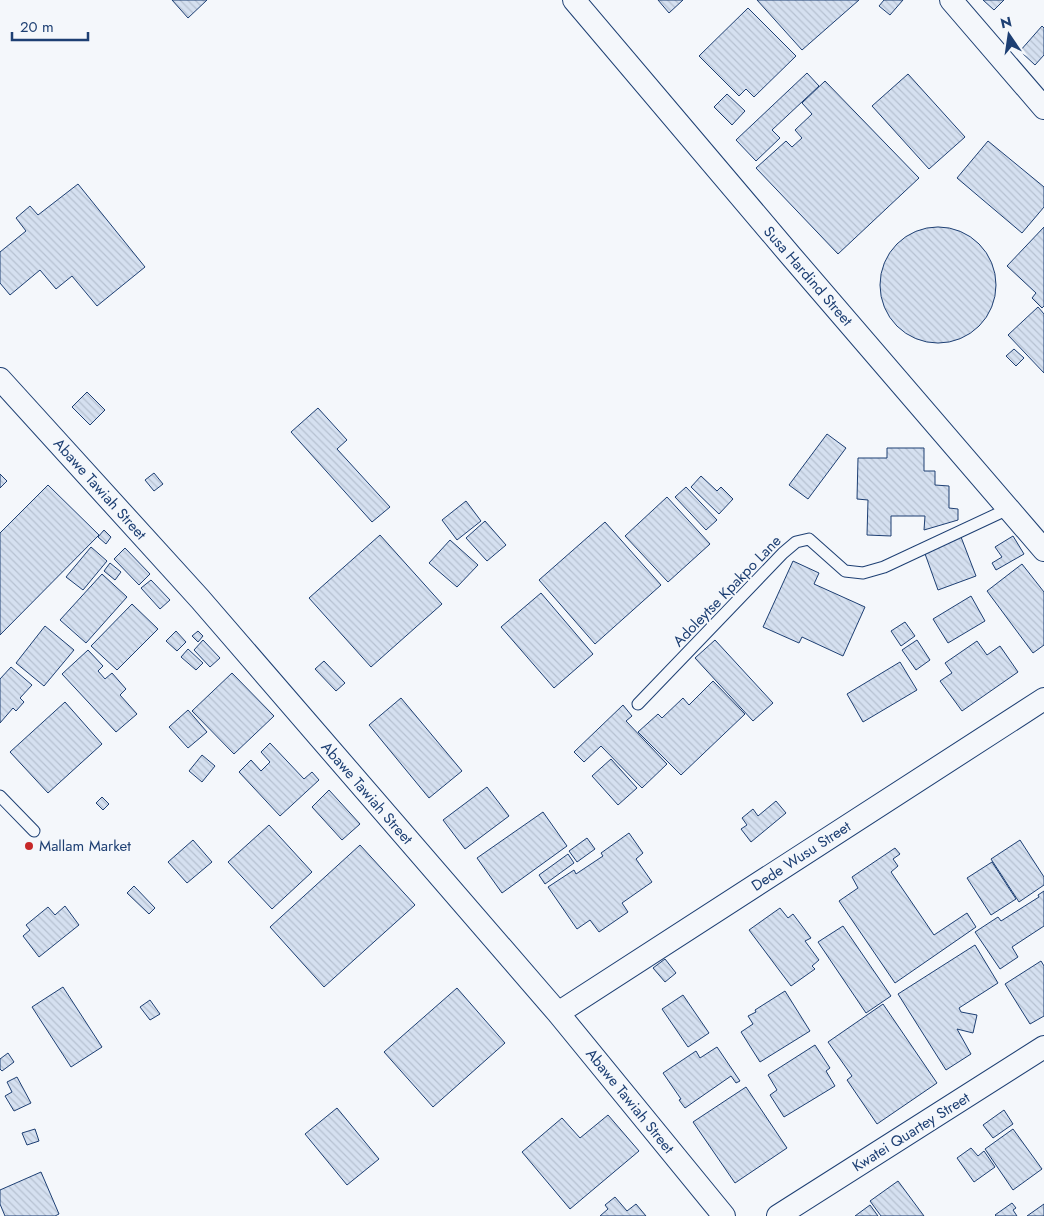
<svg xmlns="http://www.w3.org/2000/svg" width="1044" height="1216" viewBox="0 0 1044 1216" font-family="Jost,sans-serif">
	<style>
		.building { fill: url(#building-back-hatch); stroke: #1d3f73 }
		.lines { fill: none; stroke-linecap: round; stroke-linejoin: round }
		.service-casing { stroke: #1d3f73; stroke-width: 13 }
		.minor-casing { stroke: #1d3f73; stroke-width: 24 }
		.service { stroke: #f4f7fb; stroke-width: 11 }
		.minor { stroke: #f4f7fb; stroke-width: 22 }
		.poi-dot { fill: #c62828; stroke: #f4f7fb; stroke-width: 2 }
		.labels { text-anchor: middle; stroke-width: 4; stroke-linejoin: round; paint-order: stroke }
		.street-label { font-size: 15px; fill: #1d3f73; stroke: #f4f7fb }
		.poi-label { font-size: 15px; fill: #1d3f73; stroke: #f4f7fb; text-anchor: start }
	</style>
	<defs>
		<pattern id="building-back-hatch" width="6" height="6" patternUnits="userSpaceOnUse" patternTransform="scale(1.25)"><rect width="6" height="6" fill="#d5e0f0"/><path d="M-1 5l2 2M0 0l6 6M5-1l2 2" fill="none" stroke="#b6c1d1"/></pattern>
	</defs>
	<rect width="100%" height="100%" fill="#f4f7fb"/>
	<path class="building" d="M172,0H207L188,18Z
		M658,0H683L669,13Z
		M757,0H859L802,50Z
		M884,0H903L890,15L879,6Z
		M983,0H1004L994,10Z
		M748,8L796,56L754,97L746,89L739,96L699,56Z
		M1042,26L1044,28V55L1035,65L1020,51Z
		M807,73L819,86L772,130L780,138L756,161L736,140Z
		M908,74L965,137L929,169L872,106Z
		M825,81L919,178L838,254L756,168L786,141L792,147L802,138L795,130L812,114L802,103Z
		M727,94L745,111L732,125L714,107Z
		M988,141L1044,187V207L1022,233L957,178Z
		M78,184L145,267L97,306L72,276L56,289L40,270L10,295L0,283V252L26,231L16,218L30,206L38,215Z
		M880 285a58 58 0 1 1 116 0a58 58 0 1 1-116 0Z
		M1044,227V306L1042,308L1032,298L1036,293L1007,266Z
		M1038,307L1044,314V373L1008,335Z
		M1014,349L1024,358L1016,366L1006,356Z
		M87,392L105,410L90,425L72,407Z
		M318,408L347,440L337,449L390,507L372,522L291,432Z
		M827,434L846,448L808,499L789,485Z
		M887,448H924V471H935V485L949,486V508L958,509V520L924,530L925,516H891V536L867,535L868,500L857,499L858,458H887Z
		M154,473L163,484L154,491L145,480Z
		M0,474L7,481L0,488Z
		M701,476L717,491L721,487L733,499L719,514L691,487Z
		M48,485L99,535L0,635V533Z
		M686,487L717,520L706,530L675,497Z
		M667,497L710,544L668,582L625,536Z
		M466,501L481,521L457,540L442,520Z
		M485,521L506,545L487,561L466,538Z
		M605,522L661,585L595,644L539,580Z
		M104,530L111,537L106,544L98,537Z
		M380,535L442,604L371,667L309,598Z
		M1013,536L1024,554L996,570L992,563L1002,557L995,547Z
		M961,537L976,576L938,590L924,551Z
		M450,540L478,565L457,587L429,563Z
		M91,547L107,561L83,590L66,577Z
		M125,548L150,574L139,585L114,559Z
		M793,561L819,573L814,584L865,607L843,656L802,637L799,643L763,627Z
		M110,563L121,572L115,580L104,571Z
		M1022,564L1044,592V645L1033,653L987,591Z
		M102,574L127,597L86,643L60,620Z
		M151,580L170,600L160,609L141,588Z
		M541,593L593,654L554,688L501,627Z
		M971,596L985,621L948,643L933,619Z
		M132,604L158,629L117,670L91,646Z
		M905,622L915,636L901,646L891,631Z
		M45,626L74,650L44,686L16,663Z
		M176,631L186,642L177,651L166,641Z
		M198,631L203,636L198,642L192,636Z
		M203,640L220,658L210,667L194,650Z
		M715,640L773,703L753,721L695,658Z
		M917,640L930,660L916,670L902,650Z
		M977,641L987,655L1000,646L1018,672L962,711L940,681L952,673L945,663Z
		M188,649L203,663L196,670L181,657Z
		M88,650L103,666L98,671L105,679L112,673L126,689L120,695L137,714L116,732L62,674Z
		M324,661L345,683L336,691L315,669Z
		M900,662L917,690L863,722L847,694Z
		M11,667L32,685L20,698L24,702L16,711L13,708L0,723V679Z
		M232,673L274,716L234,754L192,711Z
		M713,681L745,714L681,775L638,732L658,714L662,718L683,698L689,705Z
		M401,698L462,771L429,798L369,725Z
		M65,702L102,744L48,793L10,752Z
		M623,705L632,716L626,721L667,764L642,788L601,746L584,762L574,752Z
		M188,710L207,732L188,748L169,727Z
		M270,743L304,779L312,772L319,780L280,816L239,772L251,760L261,771L270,762L261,752Z
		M202,755L215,766L202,782L189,771Z
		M611,759L637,788L618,805L592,776Z
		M487,787L509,816L465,849L443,820Z
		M329,790L360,824L342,840L312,807Z
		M102,797L109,804L103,810L96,803Z
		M776,801L786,813L751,842L741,829L747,825L742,818L753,809L758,816Z
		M543,812L567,846L502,893L477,858Z
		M269,825L312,872L272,909L228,862Z
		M629,833L643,853L636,859L652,882L622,903L628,912L599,932L590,920L577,929L548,887L574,870L576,874L603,856L601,853Z
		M587,838L595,849L577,862L569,851Z
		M193,840L212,862L187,883L168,862Z
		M1020,840L1044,877V885L1019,902L991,859Z
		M360,845L415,905L324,987L270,927Z
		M895,848L900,854L893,859L898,866L891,872L934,935L967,913L976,927L895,983L839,901L858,888L852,877Z
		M568,854L574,863L545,884L539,875Z
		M992,862L1016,899L991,915L967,878Z
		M134,886L155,908L149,914L127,893Z
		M1044,891V926L1012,947L1018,957L1000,969L975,932L998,917L1001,921L1039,897L1038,895Z
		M65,906L79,925L39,957L23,936L30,930L26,925L48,907L55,915Z
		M780,908L788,918L793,914L811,938L805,941L819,960L812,966L815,969L791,986L749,930Z
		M843,926L891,996L866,1013L818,942Z
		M975,945L998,983L959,1008L961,1012L977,1015L973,1033L957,1029L971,1054L946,1070L898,994Z
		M665,959L676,973L665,982L653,968Z
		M1041,961L1044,966V1016L1030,1024L1005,984Z
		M63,987L102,1047L71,1067L32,1007Z
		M457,988L505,1043L433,1107L384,1052Z
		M785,991L810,1031L760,1062L741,1032L753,1024L748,1016L756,1012L755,1010Z
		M683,995L709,1033L688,1047L662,1009Z
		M150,1000L160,1014L150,1020L140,1007Z
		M883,1004L937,1083L877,1124L847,1080L852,1076L828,1042Z
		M815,1045L830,1068L826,1071L835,1086L784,1117L770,1095L777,1090L768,1075Z
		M717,1047L740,1081L736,1083L731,1076L685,1108L679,1100L681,1099L663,1073L696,1051L700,1058Z
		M8,1053L14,1062L2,1071L0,1069V1059Z
		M17,1077L31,1103L14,1111L5,1096L12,1092L7,1082Z
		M746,1087L787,1148L735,1183L693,1122Z
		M337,1108L379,1159L347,1185L305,1134Z
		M1004,1110L1013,1124L993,1138L983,1125Z
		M608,1115L639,1151L570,1209L522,1152L562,1118L580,1138Z
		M35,1129L39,1141L27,1145L22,1133Z
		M1013,1129L1042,1169L1013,1190L985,1149Z
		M971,1148L978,1156L984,1151L995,1167L974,1182L957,1158Z
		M41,1172L59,1214L55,1216H5L0,1204V1190Z
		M898,1181L924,1216H881L870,1201Z
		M615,1197L627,1211L636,1204L646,1216H600L608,1209L605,1205Z
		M1012,1203L1016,1208L1013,1210L1017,1216H996L995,1215Z
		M1044,1204V1216H1027Z
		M870,1205L878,1216H855Z"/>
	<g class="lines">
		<defs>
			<path id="service" d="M638,704L783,553L796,542L809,539L845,571L863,573L884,567L1008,509
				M0,796L34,831"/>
			<path id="minor" d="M574,0L791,256L1044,550
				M951,0L1044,108
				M0,379L200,599L558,1013L724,1216
				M558,1013L1044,699
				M778,1216L1044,1047"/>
		</defs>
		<use href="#service" class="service-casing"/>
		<use href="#minor" class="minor-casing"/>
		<use href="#service" class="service"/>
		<use href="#minor" class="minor"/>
	</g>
	<circle class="poi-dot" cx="29" cy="846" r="5"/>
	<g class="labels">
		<g class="street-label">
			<text transform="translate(808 276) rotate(49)" y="5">Susa Hardind Street</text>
			<text transform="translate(100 489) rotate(48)" y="5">Abawe Tawiah Street</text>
			<text transform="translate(727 591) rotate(-46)" y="5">Adoleytse Kpakpo Lane</text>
			<text transform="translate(367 793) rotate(49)" y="5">Abawe Tawiah Street</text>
			<text transform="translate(801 856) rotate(-33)" y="5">Dede Wusu Street</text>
			<text transform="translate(630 1101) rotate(51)" y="5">Abawe Tawiah Street</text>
			<text transform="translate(911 1132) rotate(-32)" y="5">Kwatei Quartey Street</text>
		</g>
		<g class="poi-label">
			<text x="39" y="851">Mallam Market</text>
		</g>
	</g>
	<g transform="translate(1009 35) rotate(347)" stroke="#f4f7fb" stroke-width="4" paint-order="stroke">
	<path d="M0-4L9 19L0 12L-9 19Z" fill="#1d3f73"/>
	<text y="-8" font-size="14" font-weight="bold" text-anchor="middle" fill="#1d3f73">N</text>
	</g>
	<path d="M12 32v8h76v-8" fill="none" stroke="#1d3f73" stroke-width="2.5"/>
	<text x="20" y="32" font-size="15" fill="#1d3f73" stroke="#f4f7fb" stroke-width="4" paint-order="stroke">20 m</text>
</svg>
